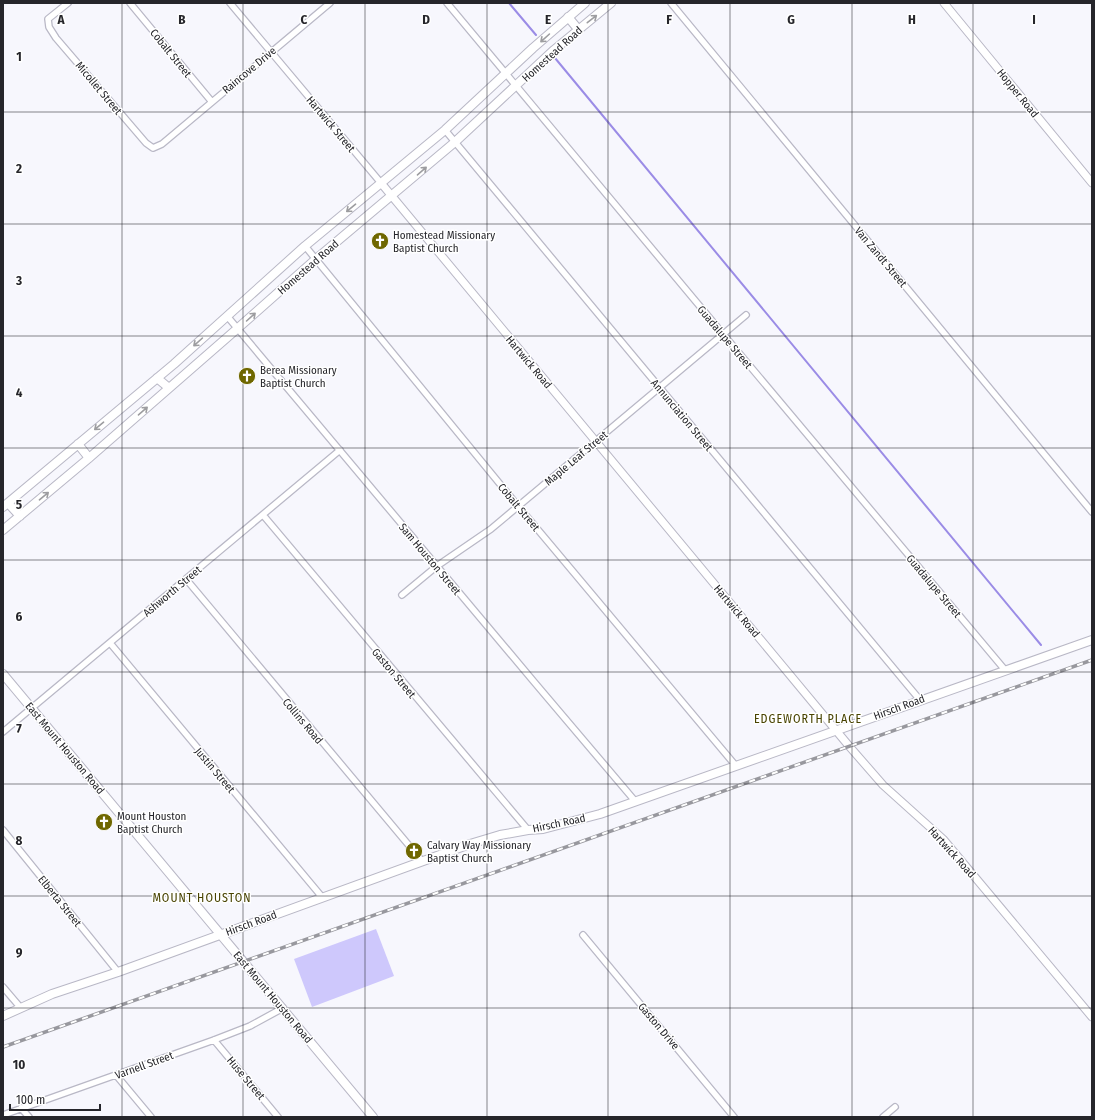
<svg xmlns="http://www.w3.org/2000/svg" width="1095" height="1120" viewBox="0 0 1095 1120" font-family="'Fira Sans Condensed',sans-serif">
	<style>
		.green { fill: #cec8fc }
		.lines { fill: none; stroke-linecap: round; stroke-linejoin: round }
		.stream { stroke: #9b8ce6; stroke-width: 2 }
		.minor-casing { stroke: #b9b8c6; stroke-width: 8 }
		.tertiary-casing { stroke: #b9b8c6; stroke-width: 9 }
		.secondary-casing { stroke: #b9b8c6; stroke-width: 10 }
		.minor { stroke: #fff; stroke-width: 5.5 }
		.tertiary { stroke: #fff; stroke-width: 7 }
		.secondary { stroke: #fff; stroke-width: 8 }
		.rail-casing { stroke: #98989e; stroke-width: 3.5 }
		.rail { stroke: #fff; stroke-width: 2; stroke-dasharray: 6; stroke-linecap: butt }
		.oneway { stroke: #9d9da0 }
		.grid { fill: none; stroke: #26262b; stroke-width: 1; stroke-opacity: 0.55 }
		.labels { text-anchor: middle; stroke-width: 3; stroke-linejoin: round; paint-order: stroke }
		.street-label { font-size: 11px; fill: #26262b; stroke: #fff }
		.poi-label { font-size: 11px; fill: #26262b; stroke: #fff; text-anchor: start }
		.neighbourhood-label { font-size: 12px; letter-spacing: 1px; fill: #484300; stroke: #fff }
		.grid-label { font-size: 13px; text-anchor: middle; font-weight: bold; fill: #26262b; stroke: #fff; stroke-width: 3; stroke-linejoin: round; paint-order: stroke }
	</style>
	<rect width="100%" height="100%" fill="#f7f7fd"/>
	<path class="green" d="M376,929L394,976L312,1007L294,959Z"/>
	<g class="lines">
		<path class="stream" d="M509,3L536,35
			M555,58L1041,645"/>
		<defs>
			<path id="minor" d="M68,3L48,19L49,27L56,38L146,143L153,148L162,144L330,3
				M130,3L212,102
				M230,3L381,183
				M447,3L723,334L1005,670
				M671,3L1092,512
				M445,130L920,700
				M305,246L518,506L736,766
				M227,316L535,683L635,801
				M263,515L528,830
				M186,579L422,861
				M402,595L437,566L491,529L746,315
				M110,643L322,897
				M3,732L340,450
				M3,830L118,972
				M583,935L734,1117
				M3,987L20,1007
				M214,1040L278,1117
				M116,1075L151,1117
				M21,1108L29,1117
				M3,1115L214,1040L250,1026L283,1008
				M883,1117L895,1107"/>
			<path id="tertiary" d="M944,3L1092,183
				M381,183L849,746L883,785L943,839L1092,1017"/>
			<path id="secondary" d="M568,17L578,29
				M157,378L169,388
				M78,444L89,458
				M8,503L20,516
				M3,507L174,364L305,246L445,130L533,48L585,3
				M3,530L89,458L238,328L316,259L455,142L554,50L611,3
				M3,674L373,1117
				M3,1016L52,994L118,972L470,844L500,835L528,830L543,829L600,814L1092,640"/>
		</defs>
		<use href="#minor" class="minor-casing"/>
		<use href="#tertiary" class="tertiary-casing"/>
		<use href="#secondary" class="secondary-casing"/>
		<use href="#minor" class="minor"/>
		<use href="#tertiary" class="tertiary"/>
		<use href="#secondary" class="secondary"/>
		<defs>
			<path id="rail" d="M3,1047L1092,660"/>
		</defs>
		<use href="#rail" class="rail-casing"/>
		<use href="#rail" class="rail"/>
	</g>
	<defs><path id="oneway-shaft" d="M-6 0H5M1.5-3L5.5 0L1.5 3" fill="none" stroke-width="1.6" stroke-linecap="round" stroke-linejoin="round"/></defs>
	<g class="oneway">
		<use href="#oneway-shaft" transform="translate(592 19) rotate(-38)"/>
		<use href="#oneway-shaft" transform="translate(545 38) rotate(138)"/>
		<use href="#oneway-shaft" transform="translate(422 171) rotate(-41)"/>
		<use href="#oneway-shaft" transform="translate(351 208) rotate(140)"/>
		<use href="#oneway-shaft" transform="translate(251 317) rotate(-42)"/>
		<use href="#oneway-shaft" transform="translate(198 342) rotate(138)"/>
		<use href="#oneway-shaft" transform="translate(143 411) rotate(-41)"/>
		<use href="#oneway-shaft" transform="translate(99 426) rotate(140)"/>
		<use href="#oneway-shaft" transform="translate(44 496) rotate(-40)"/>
	</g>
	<path class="grid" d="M122,3V1117M243,3V1117M365,3V1117M487,3V1117M608,3V1117M730,3V1117M852,3V1117M973,3V1117M3,112H1092M3,224H1092M3,336H1092M3,448H1092M3,560H1092M3,672H1092M3,784H1092M3,896H1092M3,1008H1092"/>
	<defs>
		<symbol id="church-disc" viewBox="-11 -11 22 22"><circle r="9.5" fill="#6f6700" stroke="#fff"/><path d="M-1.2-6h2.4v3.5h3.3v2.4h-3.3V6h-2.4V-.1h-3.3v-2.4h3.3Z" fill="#fff"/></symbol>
	</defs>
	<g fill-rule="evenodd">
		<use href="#church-disc" x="370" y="231" width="20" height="20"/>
		<use href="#church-disc" x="237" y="366" width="20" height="20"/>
		<use href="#church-disc" x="94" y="812" width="20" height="20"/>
		<use href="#church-disc" x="404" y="841" width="20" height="20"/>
	</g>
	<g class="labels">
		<g class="street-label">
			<text transform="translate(171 53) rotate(51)" y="4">Cobalt Street</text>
			<text transform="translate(552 54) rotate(-42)" y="4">Homestead Road</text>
			<text transform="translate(249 70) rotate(-40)" y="4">Raincove Drive</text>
			<text transform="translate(99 88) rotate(50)" y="4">Micollet Street</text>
			<text transform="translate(1018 93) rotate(51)" y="4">Hopper Road</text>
			<text transform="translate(331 124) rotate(50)" y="4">Hartwick Street</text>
			<text transform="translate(881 257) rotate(50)" y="4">Van Zandt Street</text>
			<text transform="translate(308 267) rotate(-41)" y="4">Homestead Road</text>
			<text transform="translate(725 337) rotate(50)" y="4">Guadalupe Street</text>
			<text transform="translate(529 362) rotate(50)" y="4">Hartwick Road</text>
			<text transform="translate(682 415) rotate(50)" y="4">Annunciation Street</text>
			<text transform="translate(576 458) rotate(-40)" y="4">Maple Leaf Street</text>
			<text transform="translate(519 507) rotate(50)" y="4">Cobalt Street</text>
			<text transform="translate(430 559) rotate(50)" y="4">Sam Houston Street</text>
			<text transform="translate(934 586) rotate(50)" y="4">Guadalupe Street</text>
			<text transform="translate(172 591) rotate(-40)" y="4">Ashworth Street</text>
			<text transform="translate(737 611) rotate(50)" y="4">Hartwick Road</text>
			<text transform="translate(394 673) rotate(50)" y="4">Gaston Street</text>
			<text transform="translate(899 707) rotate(-20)" y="4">Hirsch Road</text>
			<text transform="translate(303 721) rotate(50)" y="4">Collins Road</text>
			<text transform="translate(65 748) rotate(50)" y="4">East Mount Houston Road</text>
			<text transform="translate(215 770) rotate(50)" y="4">Justin Street</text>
			<text transform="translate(559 823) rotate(-12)" y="4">Hirsch Road</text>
			<text transform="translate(952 852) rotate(48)" y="4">Hartwick Road</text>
			<text transform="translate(60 901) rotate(51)" y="4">Elberta Street</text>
			<text transform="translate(251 923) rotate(-20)" y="4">Hirsch Road</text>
			<text transform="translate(273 997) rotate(50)" y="4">East Mount Houston Road</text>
			<text transform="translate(659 1026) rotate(50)" y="4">Gaston Drive</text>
			<text transform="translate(144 1065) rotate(-20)" y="4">Varnell Street</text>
			<text transform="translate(246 1078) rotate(50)" y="4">Huse Street</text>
		</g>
		<g class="poi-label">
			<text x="393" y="239">Homestead Missionary<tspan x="393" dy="13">Baptist Church</tspan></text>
			<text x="260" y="374">Berea Missionary<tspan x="260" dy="13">Baptist Church</tspan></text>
			<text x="117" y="820">Mount Houston<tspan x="117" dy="13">Baptist Church</tspan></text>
			<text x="427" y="849">Calvary Way Missionary<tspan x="427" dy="13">Baptist Church</tspan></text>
		</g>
		<g class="neighbourhood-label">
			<text x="808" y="723">EDGEWORTH PLACE</text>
			<text x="202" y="902">MOUNT HOUSTON</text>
		</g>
	</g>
	<g class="grid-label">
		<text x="61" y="24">A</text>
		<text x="182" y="24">B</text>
		<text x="304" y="24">C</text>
		<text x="426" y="24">D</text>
		<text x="548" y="24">E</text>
		<text x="669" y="24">F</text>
		<text x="791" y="24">G</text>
		<text x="912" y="24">H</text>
		<text x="1034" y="24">I</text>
		<text x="19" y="61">1</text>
		<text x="19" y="173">2</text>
		<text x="19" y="285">3</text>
		<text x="19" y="397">4</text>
		<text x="19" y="509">5</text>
		<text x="19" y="621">6</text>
		<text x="19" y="733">7</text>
		<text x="19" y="845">8</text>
		<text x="19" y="957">9</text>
		<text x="19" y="1069">10</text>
	</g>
	<rect width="1095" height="1120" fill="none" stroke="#26262b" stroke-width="8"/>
	<path d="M10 1104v6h90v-6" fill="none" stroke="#26262b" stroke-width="2"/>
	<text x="16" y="1104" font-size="12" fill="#26262b" stroke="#ffffff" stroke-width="3" paint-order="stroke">100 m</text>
</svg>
